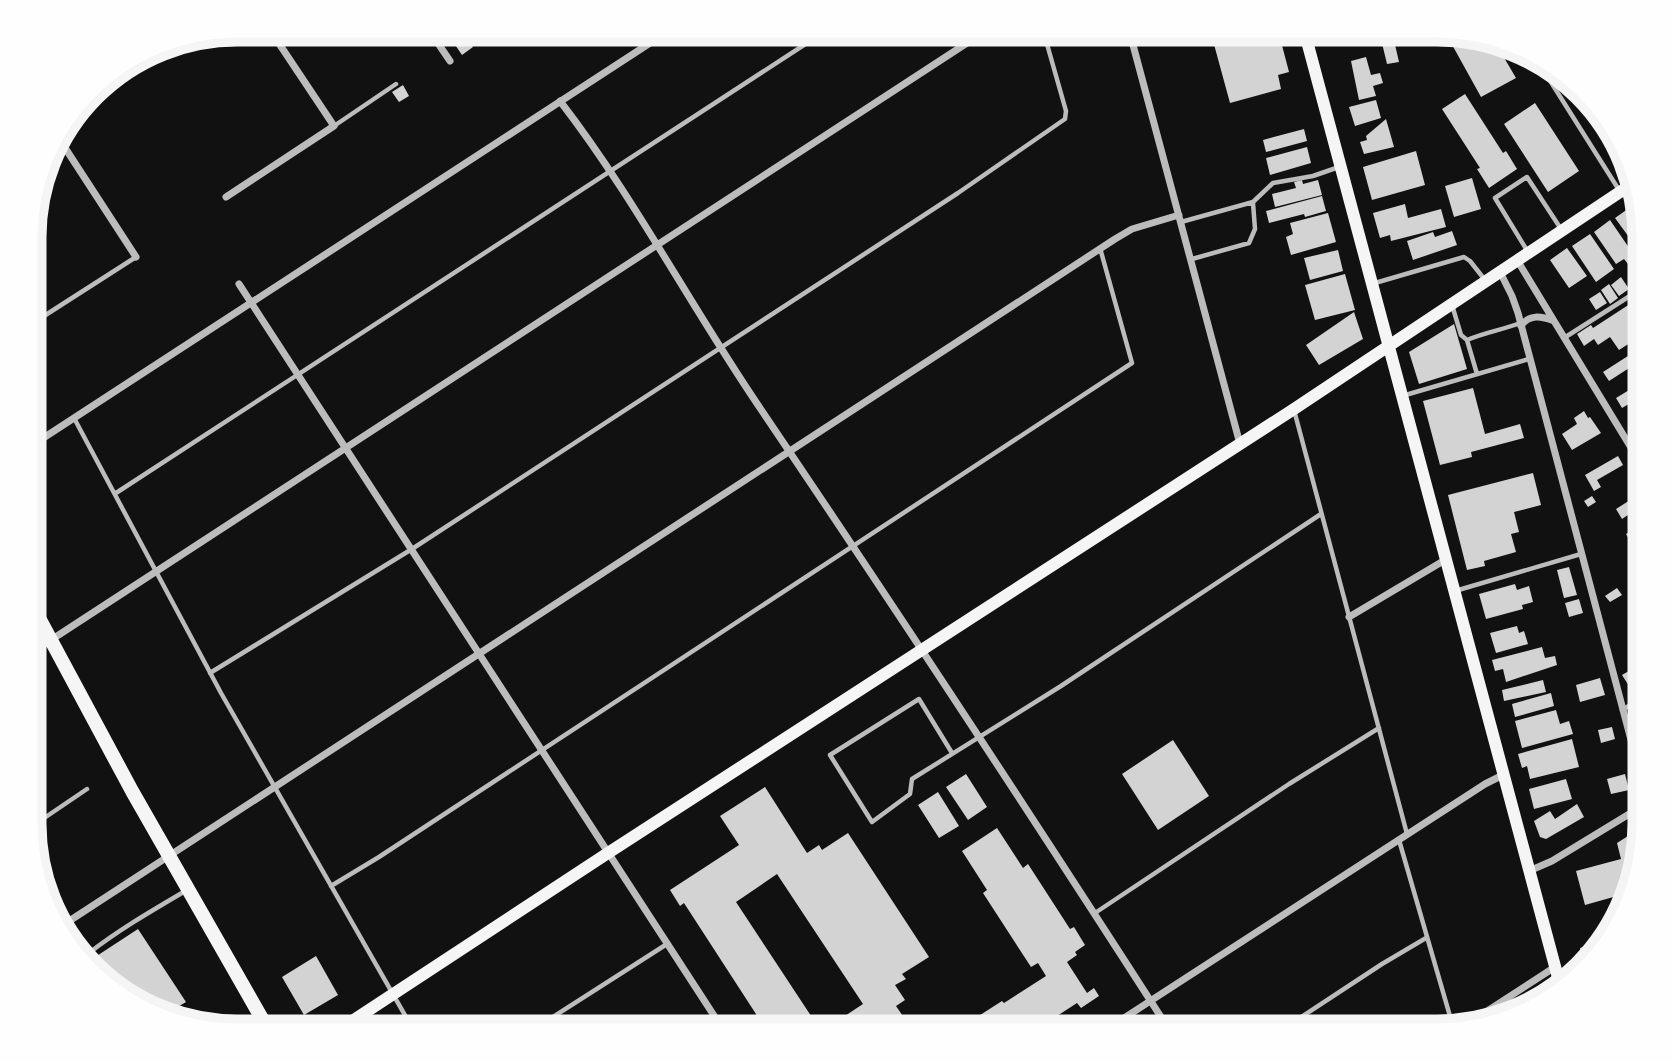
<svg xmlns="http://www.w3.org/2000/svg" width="1674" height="1061" viewBox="0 0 1674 1061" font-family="'IBM Plex Sans',sans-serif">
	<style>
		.building { fill: #d3d3d3 }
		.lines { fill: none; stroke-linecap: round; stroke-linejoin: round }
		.service { stroke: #bcbcbc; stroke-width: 4.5 }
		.minor { stroke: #bcbcbc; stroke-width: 7 }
		.secondary { stroke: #f5f5f5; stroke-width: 12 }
		.primary { stroke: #f5f5f5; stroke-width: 14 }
		.rim { fill: none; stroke: #f5f5f5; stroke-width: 9 }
	</style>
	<rect width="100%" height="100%" fill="#111"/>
	<path class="building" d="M445,30H462L473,47L462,55Z
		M1238,30H1278L1289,72L1278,75L1281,89L1230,103L1212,37Z
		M1445,32L1499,49L1516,78L1481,97Z
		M1393,36L1399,62L1387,64L1381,39Z
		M1366,57L1371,75L1380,73L1383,83L1373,86L1376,96L1359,100L1351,61Z
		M403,85L409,96L399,102L392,92Z
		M1465,94L1503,153L1506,151L1517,169L1489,188L1477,169L1480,168L1442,109Z
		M1376,100L1381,118L1355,126L1349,107Z
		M1535,103L1579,171L1548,192L1504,124Z
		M1386,119L1394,147L1364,154L1360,142L1367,140L1366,136Z
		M1304,129L1307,141L1266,152L1263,140Z
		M1307,147L1311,163L1270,175L1266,158Z
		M1416,151L1425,185L1372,200L1363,167Z
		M1472,178L1481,209L1454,217L1445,186Z
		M1302,180L1303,184L1318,180L1322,195L1275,207L1272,194L1296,188L1294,182Z
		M1322,196L1326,211L1305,217L1304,214L1269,223L1266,211Z
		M1405,204L1408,218L1441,209L1446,227L1391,241L1390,235L1380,238L1373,213Z
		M1632,206L1644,223V254L1642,255L1615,218Z
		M1328,213L1336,242L1291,255L1286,237L1293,234L1290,223Z
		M1610,220L1636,258L1628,264L1624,259L1616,264L1594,232Z
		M1452,231L1457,245L1413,260L1407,241L1433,232L1435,237Z
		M1590,234L1614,269L1596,282L1572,246Z
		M1567,248L1587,276L1569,288L1550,260Z
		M1338,250L1343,271L1310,280L1304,258Z
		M1345,274L1355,310L1315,320L1305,285Z
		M1621,277L1629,289L1619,296L1611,285Z
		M1609,284L1618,298L1610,304L1601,290Z
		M1600,292L1607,303L1596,310L1589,299Z
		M1636,300L1644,313L1638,318L1644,328V334L1619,350L1610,337L1598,345L1594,339L1584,346L1577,334L1591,325L1593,328Z
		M1354,312L1363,339L1319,365L1306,345Z
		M1454,324L1467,369L1419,384L1409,352Z
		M1631,354L1637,363L1609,381L1603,372Z
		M1644,381V395L1622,408L1616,398Z
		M1473,388L1485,434L1520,424L1524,438L1471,452L1472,457L1440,465L1423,401Z
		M1644,406V420L1637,424L1631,414Z
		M1584,411L1588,418L1590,417L1601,433L1572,450L1562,434L1577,424L1574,418Z
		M1618,456L1623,465L1597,480L1601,487L1594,491L1585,475Z
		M1533,473L1541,505L1514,512L1519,532L1511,534L1516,552L1484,561L1485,566L1467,570L1448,495Z
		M1638,495L1644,504V517L1633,524L1628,515L1622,519L1616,509Z
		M1592,496L1596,502L1588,507L1584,501Z
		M1644,523V546L1636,551L1626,534Z
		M1569,567L1577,595L1564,598L1557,570Z
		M1515,584L1517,590L1529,586L1533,602L1522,605L1523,609L1486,619L1479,594Z
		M1617,588L1622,595L1610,602L1605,596Z
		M1579,599L1583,613L1569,617L1565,603Z
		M1517,626L1519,633L1524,631L1528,644L1496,653L1490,633Z
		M1542,647L1545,658L1555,656L1557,665L1506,682L1503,669L1495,671L1492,660Z
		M1634,668L1641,679L1629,686L1622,675Z
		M1600,678L1605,695L1580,702L1576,685Z
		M1543,680L1546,692L1504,701L1502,690Z
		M1551,693L1554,706L1515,717L1512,704Z
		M1644,703V724L1642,725L1633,710Z
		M1556,710L1560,724L1569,721L1573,734L1522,748L1515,721Z
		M1612,727L1615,739L1601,743L1598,730Z
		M1572,739L1579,767L1530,779L1527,766L1522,768L1518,754Z
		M1173,740L1209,796L1158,830L1122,774Z
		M966,774L987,807L968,820L946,787Z
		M1625,774L1629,790L1611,794L1607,779Z
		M1566,779L1572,799L1534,809L1529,789Z
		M765,787L807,853L819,845L822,850L848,833L929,957L902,974L906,979L895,985L905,1000L896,1006L913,1031H822L863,1004L777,874L736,902L821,1031H767L684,903L680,906L670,890L739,845L720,816Z
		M938,792L959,826L939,838L918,805Z
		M1577,804L1584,817L1546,839L1540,837L1534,821L1550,811L1555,819Z
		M997,828L1023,868L1028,864L1070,929L1074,927L1085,945L1075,952L1077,955L1067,962L1087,993L1094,988L1099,996L1081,1008L1077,1003L1034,1031H962L979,1020L977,1017L1002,1001L1004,1003L1046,976L1038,963L1031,967L983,893L987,890L962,851Z
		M1639,829L1642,841L1624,894L1585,905L1576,871L1621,859L1617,843Z
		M138,929L186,1002L171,1011L122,996L89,961Z
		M1607,941L1593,954L1584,963L1580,948Z
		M316,956L338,995L304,1015L282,977Z"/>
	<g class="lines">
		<path class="service" d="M1537,60L1619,190
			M334,126L396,84
			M1181,222L1253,202L1273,183L1313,176L1339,167
			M1528,252L1495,198L1527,177L1561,229
			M1192,259L1249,243L1255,229L1253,203
			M1375,283L1464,257L1470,261L1485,280
			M1452,305L1461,335L1467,340L1477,374
			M44,316L136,257
			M1564,338L1644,287
			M1467,340C1486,332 1502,330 1520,323
			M1402,396L1529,359
			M1294,410L1407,834
			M74,418L221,693L414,1031
			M116,493L827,30
			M1455,591L1581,554
			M210,673L412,549L958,193L1065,119L1066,111L1043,30
			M1622,710L1644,697
			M952,753L919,699L830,755L872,822L910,794L912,779L1061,686L1321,514
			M1637,809L1644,827
			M31,827L87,789
			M1399,840L1454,1030
			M331,886L379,857L1132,363L1100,248
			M1095,913L1289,784L1379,728
			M85,959L89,953C120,929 153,910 187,890
			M531,1031L667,944
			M1280,1031L1382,964L1426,938"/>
		<path class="minor" d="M429,30L450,61
			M1129,30L1240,444
			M560,101C634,197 690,305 758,405C898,612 1035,821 1170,1031
			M58,137L136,257
			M226,197L334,126L270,30
			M1517,260L1644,469
			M1500,272L1512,296L1518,313L1644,789
			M239,284L724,1031
			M1521,326C1529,314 1541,316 1554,321
			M31,446L670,30
			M1349,617L1445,560
			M31,653L987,30
			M1529,871L1552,861L1644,805
			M60,927L1115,239L1132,229L1179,215
			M1461,1028L1555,967
			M1104,1031L1485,784L1503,775"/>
		<path class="secondary" d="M1304,30L1560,985
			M337,1031L608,853L1294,409L1632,184"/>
		<path class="primary" d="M31,603L132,791L269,1031"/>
	</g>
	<path d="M0 0H1674V1061H0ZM237 42H1437A195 195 0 0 1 1632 237V824A195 195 0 0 1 1437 1019H237A195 195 0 0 1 42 824V237A195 195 0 0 1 237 42Z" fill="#fefefe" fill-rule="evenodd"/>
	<path class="rim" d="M237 42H1437A195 195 0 0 1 1632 237V824A195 195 0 0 1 1437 1019H237A195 195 0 0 1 42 824V237A195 195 0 0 1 237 42Z"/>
</svg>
